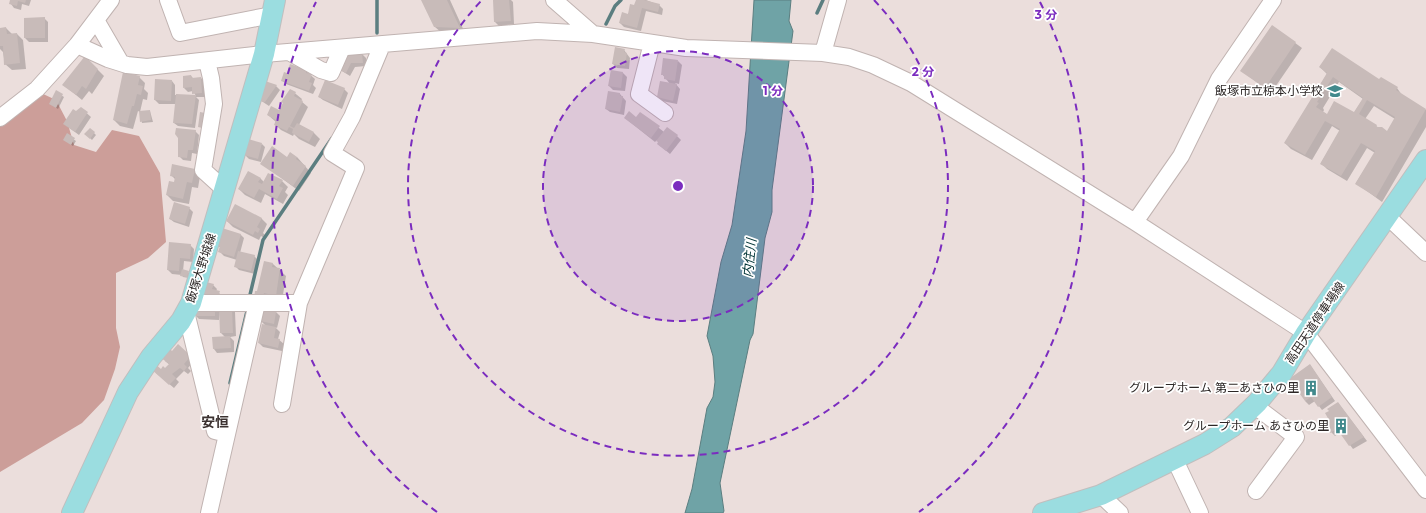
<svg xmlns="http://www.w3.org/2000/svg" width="1426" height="513" viewBox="0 0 1426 513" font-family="Montserrat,'Noto Sans JP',sans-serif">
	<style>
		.forest { fill: #cc9e99 }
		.water { fill: #6fa3a6; stroke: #5b7e80 }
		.shadow { fill: #0003; fill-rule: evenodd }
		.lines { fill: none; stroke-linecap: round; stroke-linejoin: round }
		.stream { stroke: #5b7e80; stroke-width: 3.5 }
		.building { fill: #c8bbb9; fill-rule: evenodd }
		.minor-casing { stroke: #c0b3b1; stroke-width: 18 }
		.major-casing { stroke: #c0bebe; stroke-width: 22 }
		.minor { stroke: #fff; stroke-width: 16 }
		.major { stroke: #9bdde0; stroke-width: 20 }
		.ring { fill: none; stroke: #7b2cbf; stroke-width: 2; stroke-dasharray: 7 5 }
		.labels { text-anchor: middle; stroke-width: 3.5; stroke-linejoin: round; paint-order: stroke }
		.poi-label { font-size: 12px; fill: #2c2726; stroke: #fff; text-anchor: end }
		.street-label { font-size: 12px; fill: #2c2726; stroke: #fff }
		.water-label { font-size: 13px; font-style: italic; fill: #003436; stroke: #fff }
		.quarter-label { font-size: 14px; font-weight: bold; fill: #3c3231; stroke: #fff }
		.centre { fill: #7b2cbf; stroke: #fff; stroke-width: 2 }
		.ring-label { font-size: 12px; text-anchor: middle; font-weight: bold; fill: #7b2cbf; stroke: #fff; stroke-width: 3.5; stroke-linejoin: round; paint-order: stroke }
	</style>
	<rect width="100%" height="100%" fill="#ebdedc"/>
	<path class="forest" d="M41,93L56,100L67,121L74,145L96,152L112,130L139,136L160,173L166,242L148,258L116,273V328L120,347L115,369L104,400L82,423L0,472V125Z"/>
	<path class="water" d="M754,0H791L789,21L793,31L772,190V212L765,238L753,334L750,340L720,483L724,511L723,513H685L692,489L707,408L713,397L715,382L713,356L707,336L721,262L732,225L746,131Z"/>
	<path class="shadow" d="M12,0H31L29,6L22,4L21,10L14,8L11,4Z
		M422,0H450L465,33H442L435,27Z
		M494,0H511L513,2L514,24L499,26L495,22Z
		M637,0H646L659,5L663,9L662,15L646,11L641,31L624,27L620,23L635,6Z
		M44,18L48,22V42H29L25,38Z
		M1272,26L1302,48L1271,93L1242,71Z
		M6,28L12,34H17L23,40L26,69L12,70L5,64L3,52L0,49V29Z
		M624,50L630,58L629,69L617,68L613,64Z
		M362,54L366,58V66L355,67L350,76L337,68Z
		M85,57L104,76L92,94L89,91L82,100L64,85Z
		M678,61L682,65L679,84L675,83L680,89L677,104L662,101L658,97L670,84L662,74Z
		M1320,67L1379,81L1397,88L1402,95L1426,110V127L1382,202L1356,183L1375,153L1367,148L1347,181L1327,169L1321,163L1340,131L1332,126L1312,160L1291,149L1285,143L1327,74ZM1339,82L1363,99L1354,113L1328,115L1323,112L1324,110L1323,108ZM1374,106L1395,119L1387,133L1365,119Z
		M306,71L315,79L313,85L316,88L313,94L286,84L282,80L288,74Z
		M611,71L623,73L627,77L625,91L613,90L609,86Z
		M191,76L194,79L201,78L205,82L206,97H196L199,100L195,128L178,126L174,123L176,104H159L155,100L172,81L175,85V95L196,96L193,91L188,92L184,88Z
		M139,77L145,83L144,89L148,93L147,100L143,99L140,112L150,111L153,122L142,123L140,112L138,111L133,129L120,126L114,120Z
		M265,83L276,86L280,90L269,106L260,100Z
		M344,89L348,93L342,109L323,100L319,97Z
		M291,90L302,99L301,101L308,107L299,125L314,133L320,139L315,147L299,139L294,134L293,136L281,130L275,124L276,122L268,115L280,111Z
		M56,92L64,97L58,109L52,105Z
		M620,94L626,101L624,115L610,112L606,109Z
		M81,108L91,117L79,135L64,124Z
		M640,113L664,132L677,136L681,140L670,154L658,144L659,142L657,140L655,142L625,118H637Z
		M90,129L96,135L92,140L86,134Z
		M195,131L199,135L197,154L192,153L191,161L183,160L179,156Z
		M67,135L76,141L73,146L66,141Z
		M262,144L265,147L261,162L249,159L245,155Z
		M297,157L311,173L299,191L261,163Z
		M194,170L200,176L198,188L192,187L189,204L173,201L167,195L176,180L171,175Z
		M260,178L264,182L282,181L288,187L285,192L288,195L283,204L265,194L261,203L245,195L239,189Z
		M189,208L193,212L189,227L174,222L170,219Z
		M261,218L267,224L263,233L265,235L264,238L261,236L259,240L233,227L227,221Z
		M240,234L244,238L240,253L254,256L258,260L255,274L239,270L235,266L237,260L224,256L220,252L221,248L217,245Z
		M190,245L194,249L193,262L184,261L183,271L190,273L189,278L183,277L182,275L172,274L168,270Z
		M265,262L273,264L286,276L282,301L268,306L258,293Z
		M207,283L213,285L217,289L216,291L223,296L220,306Z
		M215,307L220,312L219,320L199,319L195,315Z
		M231,308L235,312L236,336L230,337L234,341V352L217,353L214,349L213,338L225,337L221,333Z
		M264,310L276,312L280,316L277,328L275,327L280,332L278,339L284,344L282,351L263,347L259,343L266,326L261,321Z
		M178,346L194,361L188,368L191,371L188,374L184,371L176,379L179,382L174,388L156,373L165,369L170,365L165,361Z
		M1310,365L1335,401L1322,410L1315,401L1309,405L1305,401Z
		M1338,403L1367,441L1353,449L1340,432L1335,436L1331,432V421Z"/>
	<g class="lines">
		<path class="stream" d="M377,0V33
			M817,13L823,0
			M606,24L615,6L621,0
			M249,299L263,240L332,138
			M230,383L248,307"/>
	</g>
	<path class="building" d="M10,0H26L25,3L18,1L17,6L9,4Z
		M421,0H447L460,28L434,27Z
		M493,0H509L511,21L494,22Z
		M636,0H644L660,4L658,12L642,8L637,28L619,23L622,12L628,14L630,4L634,5Z
		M45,17V38H24V18Z
		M1272,25L1296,42L1265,88L1240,71Z
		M6,27L7,34L17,33L20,63L4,65L3,46H0V28Z
		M615,47L625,49L624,52L627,53L625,66L612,64Z
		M1332,48L1379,79L1381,77L1398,87L1396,90L1426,109L1376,197L1355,184L1375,151L1361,143L1341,176L1320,164L1340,129L1325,121L1305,155L1284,143L1327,73L1319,67ZM1333,77L1363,98L1354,112L1334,101L1327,114L1316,107L1319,103L1317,102ZM1367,100L1395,117L1387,131L1382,127H1376L1377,125L1359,114Z
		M362,53L363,63H351L346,73L336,68L343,55Z
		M85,56L98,69L86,89L82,86L76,95L62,85Z
		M663,58L678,60L675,81L664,79V75H661Z
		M290,64L307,70L306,73L312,74L309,82L312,83L309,91L281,81L284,72L287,73Z
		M611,70L623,72L621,88L608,86Z
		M123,72L140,76L138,85L143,86L141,95L137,94L134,106H132L127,124L113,120Z
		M191,75L192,78L201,77L202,93L192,94V87L183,88V76Z
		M155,79L172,80L171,101L154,100Z
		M325,80L345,88L338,105L318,97Z
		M265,81L277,85L265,102L259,101Z
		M660,81L677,84L673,101L657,97Z
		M290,89L296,92L294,96L303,101L290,126L294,128L297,123L314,132L309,142L292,133L293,129L289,127L287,131L274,125L276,120L267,115L271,106L279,110L283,103L281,102Z
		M56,90L63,94L56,108L49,104Z
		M608,91L620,93V96H623L620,112L605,109Z
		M176,94L196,95L192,124L173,123Z
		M81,107L88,112L75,132L63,124L73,109L76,111Z
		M150,110L151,120L140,122L139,111Z
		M629,111L636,117L640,112L660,126L651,138L624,118Z
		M200,112L210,114L207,129L198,127Z
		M667,127L678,135L666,151L657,144L658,142L656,141Z
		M90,128L95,132L90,139L84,134Z
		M176,128L196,130L193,150H188L187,158L178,157V138L175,134Z
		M67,133L75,138L71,145L63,140Z
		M248,139L262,143L258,159L244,155Z
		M272,146L287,157L290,152L297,157L296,159L306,166L293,186L260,164Z
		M172,164L195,169L192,183L187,182L183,199L166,195L169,181L174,182L175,177L170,176Z
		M248,171L261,178L258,182L262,184L268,173L283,180L279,186L283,188L277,199L259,189L254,198L238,189Z
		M174,202L190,207L185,224L169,219Z
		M235,204L262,218L257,227L260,229L258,233L255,231L253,235L226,221Z
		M222,228L241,234L234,257L218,252L220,246L216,245Z
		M169,242L191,244L190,259L180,258L179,271L167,270Z
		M238,251L255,255L251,271L234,267Z
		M264,261L273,263L272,267L280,268L276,296L264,293L262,300L254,298L255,291H257Z
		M182,269L189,271L187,277L180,276Z
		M206,282L214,284L212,289L220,291L216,303L202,298Z
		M194,306H215V316H194Z
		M232,307L233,333H220L219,308Z
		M263,309L276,312L274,324L260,321Z
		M262,324L276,327L274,338L280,339L278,348L258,343Z
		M230,336L231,348L213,349L212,337Z
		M178,344L191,356L184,364L187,367L184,371L180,368L172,374L176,378L169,385L151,369L155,364L161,369L163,366L165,368L169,364L160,357L170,349L172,351Z
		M1310,364L1332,397L1318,407L1311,397L1305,401L1289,379Z
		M1338,402L1364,437L1349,446L1337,429L1330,433L1323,424L1329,420L1325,413L1329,411L1327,409Z"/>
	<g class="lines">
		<defs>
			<path id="minor" d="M168,0L180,33L272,15
				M554,0L593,34
				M96,20L121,63
				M652,43L639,94L665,113
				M77,45L108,59L127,65L147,67L264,54L537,31L593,34L686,48L823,53L849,57L873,65L911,83L1135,222L1306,333L1426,490
				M289,52L321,70L331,73L342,48
				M823,53L838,0
				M207,61L211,78L214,104L203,170L225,190
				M0,118L37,89L77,45L111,0
				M1387,216L1426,253
				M1135,222L1181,156L1219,79L1273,0
				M191,303H257
				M186,312L215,431L227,434
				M282,404L299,303
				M1255,406L1296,437L1256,491
				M1174,458L1200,513
				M1101,495L1120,513
				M209,513L257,303H299L356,168L332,153L352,117L382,45"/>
			<path id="major" d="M72,513L128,392L151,357L181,321L191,303L264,54L275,0
				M1043,513L1101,495L1205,444L1232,427L1257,403L1282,373L1306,333L1426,160"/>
		</defs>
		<use href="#minor" class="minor-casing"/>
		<use href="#major" class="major-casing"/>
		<use href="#minor" class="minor"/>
		<use href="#major" class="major"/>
	</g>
	<circle cx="678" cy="186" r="135" fill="#7b2cbf" fill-opacity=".12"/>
	<g class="ring">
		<circle cx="678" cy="186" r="135"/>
		<path d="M874 0A270 270 0 1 1 482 0"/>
		<path d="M437 512A406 406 0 0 1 316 2M1040 2A406 406 0 0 1 919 512"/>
	</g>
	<defs>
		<symbol id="school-bare" viewBox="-9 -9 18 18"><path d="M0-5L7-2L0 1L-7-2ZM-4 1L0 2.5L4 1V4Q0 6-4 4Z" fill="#41898c" stroke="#fff" stroke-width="2.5" paint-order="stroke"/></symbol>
		<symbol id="building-bare" viewBox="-9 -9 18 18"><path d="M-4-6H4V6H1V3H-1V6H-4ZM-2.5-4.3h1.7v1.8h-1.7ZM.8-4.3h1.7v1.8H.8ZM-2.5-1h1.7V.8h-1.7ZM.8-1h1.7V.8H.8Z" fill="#41898c" stroke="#fff" stroke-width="2.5" paint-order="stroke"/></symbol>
	</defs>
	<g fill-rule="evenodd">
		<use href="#school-bare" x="1324" y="80" width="22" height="22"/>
		<use href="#building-bare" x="1300" y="377" width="22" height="22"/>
		<use href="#building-bare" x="1330" y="415" width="22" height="22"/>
	</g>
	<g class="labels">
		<g class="poi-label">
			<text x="1323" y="95">飯塚市立椋本小学校</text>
			<text x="1299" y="392">グループホーム 第二あさひの里</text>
			<text x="1329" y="430">グループホーム あさひの里</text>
		</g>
		<g class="street-label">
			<text transform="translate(201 268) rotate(-72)" y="4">飯塚大野城線</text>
			<text transform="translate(1315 323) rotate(-56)" y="4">高田天道停車場線</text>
		</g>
		<g class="water-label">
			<text transform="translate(749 258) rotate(-84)" y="5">内住川</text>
		</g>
		<g class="quarter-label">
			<text x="215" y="427">安恒</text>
		</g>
	</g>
	<circle cx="678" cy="186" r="6" class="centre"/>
	<g class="ring-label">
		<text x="1046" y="19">3 分</text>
		<text x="923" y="76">2 分</text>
		<text x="773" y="95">1 分</text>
	</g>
</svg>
